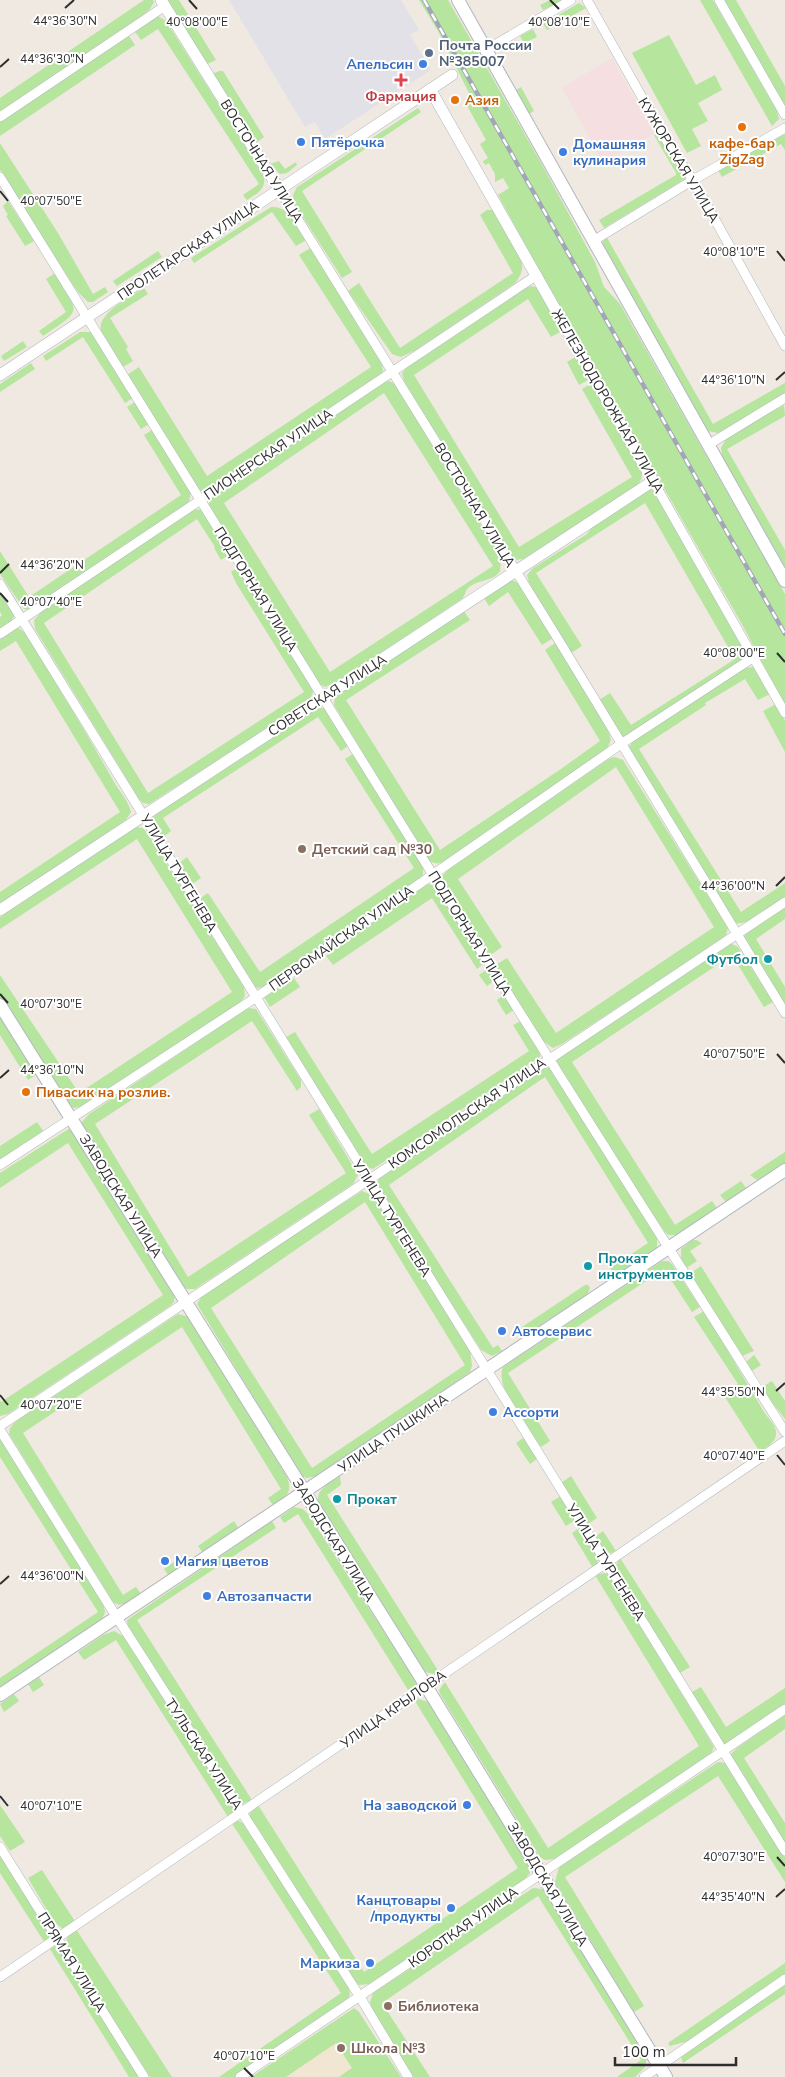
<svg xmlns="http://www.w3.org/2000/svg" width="785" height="2077" viewBox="0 0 785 2077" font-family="'Nunito Sans',sans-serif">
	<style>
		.industrial { fill: #e3e1e8 }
		.education { fill: #f0e6d1 }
		.medical { fill: #f5dfe0 }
		.green { fill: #b6e59e; fill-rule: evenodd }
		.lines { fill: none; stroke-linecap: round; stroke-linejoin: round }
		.minor-casing { stroke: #b4b7c1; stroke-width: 10 }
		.tertiary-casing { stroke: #b4b7c1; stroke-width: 12 }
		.secondary-casing { stroke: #b4b7c1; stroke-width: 14 }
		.minor { stroke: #fff; stroke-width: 9 }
		.tertiary { stroke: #fff; stroke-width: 11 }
		.secondary { stroke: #fff; stroke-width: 12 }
		.rail-casing { stroke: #a3a6b8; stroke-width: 4.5 }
		.rail { stroke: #fff; stroke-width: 2.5; stroke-dasharray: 8; stroke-linecap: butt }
		.ticks { fill: none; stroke: #2e2e2e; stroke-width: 2 }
		.service-dot { fill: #5c6f8a; stroke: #fff; stroke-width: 2 }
		.shop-dot { fill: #3f7fe0; stroke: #fff; stroke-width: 2 }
		.health-dot { fill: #e0444e; stroke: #fff; stroke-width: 2 }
		.food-dot { fill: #e8710a; stroke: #fff; stroke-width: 2 }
		.education-dot { fill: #8d6e63; stroke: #fff; stroke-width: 2 }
		.culture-dot { fill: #0f9aa8; stroke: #fff; stroke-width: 2 }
		.labels { text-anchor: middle; stroke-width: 4; stroke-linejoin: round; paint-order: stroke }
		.service-label { font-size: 14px; font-weight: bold; fill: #4e5e75; stroke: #fff; text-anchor: start }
		.shop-label { font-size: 14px; font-weight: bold; fill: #366cbe; stroke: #fff; text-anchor: start }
		.health-label { font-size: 14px; font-weight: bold; fill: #be3a42; stroke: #fff }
		.food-label { font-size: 14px; font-weight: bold; fill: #c56008; stroke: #fff; text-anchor: start }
		.street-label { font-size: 14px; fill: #2e2e2e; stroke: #fff }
		.education-label { font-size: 14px; font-weight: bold; fill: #785e54; stroke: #fff; text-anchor: start }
		.culture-label { font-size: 14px; font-weight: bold; fill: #0d838f; stroke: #fff; text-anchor: start }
		.ticks-label { font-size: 12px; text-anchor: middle; fill: #2e2e2e; stroke: #fff; stroke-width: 4; stroke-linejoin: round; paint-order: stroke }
	</style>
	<rect width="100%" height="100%" fill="#efe9e1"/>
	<path class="industrial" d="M229,0H401L419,30L410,35L431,70L325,139L315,122L305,127Z"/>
	<path class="education" d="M352,2020L390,2077H269Z"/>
	<path class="medical" d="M612,58L654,134L603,162L562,88Z"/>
	<path class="green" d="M144,0H153L154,2L150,9L141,17L0,112V98Z
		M167,0H179L216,60L207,64Z
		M419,0H448L540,161L595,262L604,287L620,304L785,594V706L743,626L540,272L498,195L509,188L503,178L495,182V174L489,163L485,165L483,161L488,158L480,144L486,140L465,102L472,99L438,31Z
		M550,0H563L543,10L540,5Z
		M700,0H713L777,111L779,119L772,126Z
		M723,0H736L785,86V109Z
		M579,3L586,8L547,30L543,24Z
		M158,16L166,21L264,176C266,190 257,193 247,200L243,195L259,184L158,29L141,40L135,32Z
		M533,29L537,37L524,43L520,36Z
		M669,35L696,85L715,75L722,90L698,103L708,121L692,129L701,146L687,153L632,53Z
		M129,36L135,45L0,136V122Z
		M219,71H223L264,137L256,143L212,74Z
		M521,87L534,111L529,114L516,90Z
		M418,108L421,112L302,191L352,272L342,278L294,203L293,195L297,187Z
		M658,133L686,176L685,179L604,228L599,220L676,175V173L654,135Z
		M785,134V150L781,144L722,177L718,170Z
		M0,143L58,233L93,294L105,287L108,292L93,302H88L78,292L43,241L0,170Z
		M279,161L285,169L296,162L297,165L287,173L280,174L270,164Z
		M8,201L34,241L25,246L6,216L8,215L3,206Z
		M271,207C290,206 297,226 306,240L296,246L272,212L194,263L191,258Z
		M487,210H493L521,260C524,269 521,276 515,283L416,350L401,357L392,354L348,291L359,283L400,348L513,273L480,215Z
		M606,236L713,424L785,383V394L718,433L707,431L602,244Z
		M312,247L381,361L383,370L382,374L206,492L200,491L127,375L139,367L207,476L371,367L299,255Z
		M158,251L162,257L117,286L113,281Z
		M55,273C80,314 83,309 43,336L39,331L66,312L46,279Z
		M531,286L539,288L564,330L551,337L528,299L414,375L519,547L632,477L582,389L592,383L643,469L641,480L637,486L523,559L515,560L512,558L404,381L402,373L409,365L523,289Z
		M144,288L148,294L110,318L128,347L126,349L133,361L123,367C117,357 103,340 101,330C97,313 132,296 144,288Z
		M80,332H90L94,335L133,398L125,403L83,337L46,361L43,356Z
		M23,341L27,347L4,361L1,356Z
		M578,355L590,379L579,385L567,362Z
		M31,363L35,369L0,392V384Z
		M389,381L395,384L501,558L500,571C493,582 478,579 468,588C465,591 465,596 462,599L337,682L325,687L318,683L208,505L212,497L384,382ZM384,393L493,566L330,672L224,503Z
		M135,402L149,424L141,429L127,407Z
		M784,405L785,416L727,449L785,550V567L722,456L721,448L727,437Z
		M152,430L191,492L189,502L180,511L29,610L24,609L0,574V551L29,597L181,495L144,435Z
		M651,489L656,492L751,656L628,736H620L599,700L610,693L631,725L735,659L645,503L536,573L582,646L571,653L529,583L527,575L533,568L587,534L594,525Z
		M194,509L202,510L230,554L221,560L214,548L215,547L197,519L44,623L148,793L304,692L236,583L231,572L238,567L312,689L313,693L307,703L149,804L143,803L139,799L35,629L34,620L44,609Z
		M511,580L519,583L555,637L542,645L508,592L489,606L484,598Z
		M2,592L14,616L10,624L0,631V617L2,615L0,612V593Z
		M464,611L470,620L346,700L440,850L561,769L600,741L545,650L558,641L608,730L611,740L606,751L444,862C436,865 432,863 426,858L334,705L335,696Z
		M19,628L26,634C56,683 86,732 114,782C120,792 128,800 131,812L126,820L0,904V892L120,812L16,641L0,651V639L14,629Z
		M753,667L756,668L772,693L758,700L745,679L705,703L706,705L639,749L741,912L785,883V898C774,905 747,929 734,922L628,751L629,747L634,740L744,668Z
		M776,704L785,721V752L763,711Z
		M319,707L325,709L348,746L341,751L318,717L163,818L171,831L162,838L153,824V816Z
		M354,753L423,865V876L264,987L256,988L199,899L208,893L260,972L414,868L345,759Z
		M615,757L623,760L728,928L726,935L722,939L562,1044L553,1048L544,1042L494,966L507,958L556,1033L714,927L616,767L458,879L502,947L489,956L442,884V876L451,867L610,758Z
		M136,827L143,828L148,834L244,987L245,996L239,1004L81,1107L73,1108L69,1104L0,998V975L79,1093L232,992L137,839L0,929V917Z
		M187,857L201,878L192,884L178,864Z
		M429,884L435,886L484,963L477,969L432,898L333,965L326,956L424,885Z
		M785,905V919L756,939L785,987V1007L744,937L745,934Z
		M730,943L738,947L773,1002L764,1007L732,955L572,1062L675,1225L712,1201L717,1208L676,1235H668L665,1232L614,1157L559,1066L556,1059Z
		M487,969L495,980L487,986L479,975Z
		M294,978L300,987L270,1007L264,997Z
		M504,995L514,1010L506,1015L497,1000Z
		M248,1008L256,1009L301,1080V1087L297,1091L252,1021L95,1124L188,1277L346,1173L309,1115L319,1109L358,1175L353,1184L195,1289H187L181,1284L82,1126V1122L89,1114Z
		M0,1012L39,1073L28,1080L0,1035Z
		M521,1021L540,1050V1057L373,1169L366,1167L286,1037L295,1032L372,1154L529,1051L513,1025Z
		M546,1066L550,1067L657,1237V1249L621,1272C616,1272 613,1272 610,1268L648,1243L545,1077L389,1185L493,1348L498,1345L502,1351L492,1356L481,1350L376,1186L380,1176Z
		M37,1122L44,1132L0,1162V1146Z
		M70,1128L175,1294L174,1302L170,1306L8,1414L0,1416V1400L1,1402L163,1295L68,1143L0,1188V1173Z
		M785,1152V1163L757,1180L750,1175Z
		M741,1181L746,1188L726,1202L720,1195Z
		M362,1191L372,1195L470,1350L472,1366L470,1372L317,1476L307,1478L301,1476L197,1304L203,1294ZM365,1202L465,1365L312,1468L211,1308Z
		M693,1240H696L702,1243L690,1251L697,1261L685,1269L681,1262V1249Z
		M662,1261H668L672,1264L700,1307L692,1312L664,1269L508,1373L550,1441L541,1447C529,1429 494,1388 503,1367Z
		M701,1266L754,1351L742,1356L689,1274Z
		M585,1285H588L590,1288L587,1295L525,1335L521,1334L519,1329Z
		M704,1311C725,1345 744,1379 764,1412C768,1418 776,1425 776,1432C777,1442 767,1447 760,1452L723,1394L738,1384L694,1317Z
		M178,1314L190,1317L287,1477C293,1493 286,1497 273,1505L268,1498L281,1489L182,1327L23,1433L123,1595L136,1587L141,1594C132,1600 123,1609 113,1602L9,1434L10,1428L15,1422Z
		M754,1355L761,1365L752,1371L746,1362Z
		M772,1381L785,1401V1419L761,1388Z
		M523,1438L537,1459L530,1464L516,1443Z
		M0,1439L4,1441L103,1602L105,1612L102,1620L0,1688V1678L98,1612L0,1457Z
		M340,1476L341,1485L327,1495L439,1672L434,1674L425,1672L319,1506C314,1490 328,1484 340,1476Z
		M571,1476L597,1518L588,1524L561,1483Z
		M561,1496L577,1519L566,1526L551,1502Z
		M294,1507L303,1509L309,1515L415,1680L417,1685L410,1693L298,1514L284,1523L280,1517Z
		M234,1521L239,1529L203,1553L198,1546Z
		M272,1521L276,1528L137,1620L252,1800L242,1804L238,1802L128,1627L127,1620Z
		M581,1527L599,1557L597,1564L593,1568L572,1533Z
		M603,1531L616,1551L611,1553L604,1552L595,1537Z
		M185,1554L190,1561L168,1575L164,1569Z
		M620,1558L690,1667L680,1673L614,1569Z
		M604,1573L608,1574L611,1578L714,1747L711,1754L706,1757L555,1859L545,1860L540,1857L440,1694L439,1690L445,1682L548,1848L699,1746L595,1575Z
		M114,1631L123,1636L236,1809L235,1813L228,1817L116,1640L84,1660L78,1652L103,1635Z
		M39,1677L44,1685L33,1692L28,1684Z
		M701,1687L726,1727L785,1688V1705L728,1744H724L690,1693Z
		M14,1694L19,1701L4,1712L0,1704Z
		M418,1699L429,1702L528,1864L530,1873L525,1879L371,1984L359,1985L352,1978L250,1818V1813L258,1805L364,1972L518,1868L415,1701Z
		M785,1715V1729L744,1758L785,1823V1846L730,1755L737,1748Z
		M718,1762L725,1763L785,1857V1882L718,1776L565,1877L644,2006L634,2012L555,1882L559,1867Z
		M0,1805L25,1842L10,1851L0,1836Z
		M237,1820L245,1824L349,1989L350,1995L347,2001L236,2077H219L341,1993L231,1822Z
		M0,1852L49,1932V1937L45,1943L0,1873Z
		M42,1870L76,1923L63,1929L54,1922L28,1878Z
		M533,1888L542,1889L547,1894L647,2057L645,2067L635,2077H617L641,2060L538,1896L382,2003L430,2077H413L373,2013L370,2002L373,1993Z
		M76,1929L172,2077H150L68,1948C64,1939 69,1934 76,1929Z
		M55,1946L59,1948L141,2077H129L50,1949Z
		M785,1963V1975L688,2041L670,2046L668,2043Z
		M785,1985V1994L683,2063L681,2057Z
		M354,2008L359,2012L401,2077H339L352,2068L336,2043L286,2077H251Z"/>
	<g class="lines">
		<defs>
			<path id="minor" d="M587,0L673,152L693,180L785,346
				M719,0L785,115
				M486,50L571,0
				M0,117L165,6
				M0,177L433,875L785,1432
				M279,189L558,639L785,1013
				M593,241L693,180L785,128
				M708,445L785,398
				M653,481L785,713
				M0,584L785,1851
				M0,634L537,275
				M0,1165L255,998L621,744L754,657
				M0,1426L785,902
				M0,1430L109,1605L360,1997L408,2077
				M0,1847L144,2077
				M0,1977L785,1441
				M240,2077L785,1709
				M644,2077L785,1979"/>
			<path id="tertiary" d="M161,0L279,189
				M0,375L452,75
				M0,910L653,481L430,89"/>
			<path id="secondary" d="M458,0L785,581
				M0,1005L418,1673L666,2077
				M0,1695L785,1170"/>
		</defs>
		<use href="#minor" class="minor-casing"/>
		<use href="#tertiary" class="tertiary-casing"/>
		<use href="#secondary" class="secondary-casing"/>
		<use href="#minor" class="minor"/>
		<use href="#tertiary" class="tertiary"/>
		<use href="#secondary" class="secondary"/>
		<defs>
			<path id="rail" d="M424,0L785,634"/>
		</defs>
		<use href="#rail" class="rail-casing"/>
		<use href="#rail" class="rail"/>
	</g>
	<path class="ticks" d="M189,0L197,9M550,0L559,9M65,8L74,0M0,67L9,59M0,191L8,201M777,251L785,261M776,380L785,372M0,573L9,564M0,593L8,602M777,653L785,662M776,886L785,877M0,994L8,1003M777,1054L785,1063M0,1078L9,1070M776,1391L785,1383M0,1395L8,1405M777,1455L785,1465M0,1584L9,1576M0,1796L8,1806M777,1857L785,1866M776,1897L785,1889M244,2068L253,2077"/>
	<circle class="service-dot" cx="429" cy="53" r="5"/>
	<g class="shop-dot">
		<circle cx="423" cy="64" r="5"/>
		<circle cx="301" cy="142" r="5"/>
		<circle cx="563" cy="152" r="5"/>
		<circle cx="502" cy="1331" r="5"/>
		<circle cx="493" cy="1412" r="5"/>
		<circle cx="165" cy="1561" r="5"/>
		<circle cx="207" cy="1596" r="5"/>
		<circle cx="467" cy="1805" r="5"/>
		<circle cx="451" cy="1908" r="5"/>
		<circle cx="370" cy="1963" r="5"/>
	</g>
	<path class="health-dot" d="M398.5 72.5h5v5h5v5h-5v5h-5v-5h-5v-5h5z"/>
	<g class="food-dot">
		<circle cx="455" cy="100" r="5"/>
		<circle cx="742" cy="127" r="5"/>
		<circle cx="26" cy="1092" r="5"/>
	</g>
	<g class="education-dot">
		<circle cx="302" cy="849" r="5"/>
		<circle cx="388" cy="2006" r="5"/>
		<circle cx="341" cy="2048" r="5"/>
	</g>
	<g class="culture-dot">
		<circle cx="768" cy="959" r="5"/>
		<circle cx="588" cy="1266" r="5"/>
		<circle cx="337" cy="1499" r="5"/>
	</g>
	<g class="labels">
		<g class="service-label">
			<text x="439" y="50">Почта России<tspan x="439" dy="16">№385007</tspan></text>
		</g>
		<g class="shop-label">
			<text x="413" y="69" text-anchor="end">Апельсин</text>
			<text x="311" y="147">Пятёрочка</text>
			<text x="573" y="149">Домашняя<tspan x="573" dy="16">кулинария</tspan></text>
			<text x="512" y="1336">Автосервис</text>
			<text x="503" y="1417">Ассорти</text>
			<text x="175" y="1566">Магия цветов</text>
			<text x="217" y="1601">Автозапчасти</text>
			<text x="457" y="1810" text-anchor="end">На заводской</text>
			<text x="441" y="1905" text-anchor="end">Канцтовары<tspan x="441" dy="16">/продукты</tspan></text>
			<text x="360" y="1968" text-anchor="end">Маркиза</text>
		</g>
		<g class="health-label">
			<text x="401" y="101">Фармация</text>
		</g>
		<g class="food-label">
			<text x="465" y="105">Азия</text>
			<text x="742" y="148" text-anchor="middle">кафе-бар<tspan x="742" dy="16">ZigZag</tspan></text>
			<text x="36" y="1097">Пивасик на розлив.</text>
		</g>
		<g class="street-label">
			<text transform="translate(679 160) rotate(59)" y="5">КУЖОРСКАЯ УЛИЦА</text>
			<text transform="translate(262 161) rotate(58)" y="5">ВОСТОЧНАЯ УЛИЦА</text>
			<text transform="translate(188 250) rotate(-34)" y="5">ПРОЛЕТАРСКАЯ УЛИЦА</text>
			<text transform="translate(608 401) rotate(60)" y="5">ЖЕЛЕЗНОДОРОЖНАЯ УЛИЦА</text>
			<text transform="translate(268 454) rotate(-34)" y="5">ПИОНЕРСКАЯ УЛИЦА</text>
			<text transform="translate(475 505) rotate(59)" y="5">ВОСТОЧНАЯ УЛИЦА</text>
			<text transform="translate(256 589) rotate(58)" y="5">ПОДГОРНАЯ УЛИЦА</text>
			<text transform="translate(327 695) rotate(-33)" y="5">СОВЕТСКАЯ УЛИЦА</text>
			<text transform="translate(179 873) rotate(59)" y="5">УЛИЦА ТУРГЕНЕВА</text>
			<text transform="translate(470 933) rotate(58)" y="5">ПОДГОРНАЯ УЛИЦА</text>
			<text transform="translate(341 938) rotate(-35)" y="5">ПЕРВОМАЙСКАЯ УЛИЦА</text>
			<text transform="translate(467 1113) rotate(-34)" y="5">КОМСОМОЛЬСКАЯ УЛИЦА</text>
			<text transform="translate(121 1196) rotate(58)" y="5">ЗАВОДСКАЯ УЛИЦА</text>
			<text transform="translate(392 1218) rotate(58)" y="5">УЛИЦА ТУРГЕНЕВА</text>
			<text transform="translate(393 1433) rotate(-34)" y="5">УЛИЦА ПУШКИНА</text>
			<text transform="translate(334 1540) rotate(58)" y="5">ЗАВОДСКАЯ УЛИЦА</text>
			<text transform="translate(606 1562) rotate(58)" y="5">УЛИЦА ТУРГЕНЕВА</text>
			<text transform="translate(393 1709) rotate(-35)" y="5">УЛИЦА КРЫЛОВА</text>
			<text transform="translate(204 1754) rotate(57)" y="5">ТУЛЬСКАЯ УЛИЦА</text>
			<text transform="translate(548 1884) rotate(59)" y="5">ЗАВОДСКАЯ УЛИЦА</text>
			<text transform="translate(463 1927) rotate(-35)" y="5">КОРОТКАЯ УЛИЦА</text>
			<text transform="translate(72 1962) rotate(58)" y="5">ПРЯМАЯ УЛИЦА</text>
		</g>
		<g class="education-label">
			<text x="312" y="854">Детский сад №30</text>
			<text x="398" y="2011">Библиотека</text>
			<text x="351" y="2053">Школа №3</text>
		</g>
		<g class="culture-label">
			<text x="758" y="964" text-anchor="end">Футбол</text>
			<text x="598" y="1263">Прокат<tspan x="598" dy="16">инструментов</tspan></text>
			<text x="347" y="1504">Прокат</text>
		</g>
	</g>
	<g class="ticks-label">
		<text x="65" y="25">44°36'30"N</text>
		<text x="197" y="26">40°08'00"E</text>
		<text x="559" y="26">40°08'10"E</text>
		<text x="52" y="63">44°36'30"N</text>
		<text x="51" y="205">40°07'50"E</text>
		<text x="734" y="256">40°08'10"E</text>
		<text x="733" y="384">44°36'10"N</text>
		<text x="52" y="569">44°36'20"N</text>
		<text x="51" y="606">40°07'40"E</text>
		<text x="734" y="657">40°08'00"E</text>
		<text x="733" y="890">44°36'00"N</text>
		<text x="51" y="1008">40°07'30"E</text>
		<text x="734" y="1058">40°07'50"E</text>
		<text x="52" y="1074">44°36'10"N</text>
		<text x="733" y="1396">44°35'50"N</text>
		<text x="51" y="1409">40°07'20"E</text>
		<text x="734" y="1460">40°07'40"E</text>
		<text x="52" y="1580">44°36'00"N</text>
		<text x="51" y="1810">40°07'10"E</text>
		<text x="734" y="1861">40°07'30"E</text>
		<text x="733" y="1901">44°35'40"N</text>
		<text x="244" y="2060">40°07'10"E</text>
	</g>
	<path d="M615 2057v8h121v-8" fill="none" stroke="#2e2e2e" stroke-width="2.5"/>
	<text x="622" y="2057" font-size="15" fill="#2e2e2e" stroke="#ffffff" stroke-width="4" paint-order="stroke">100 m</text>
</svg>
